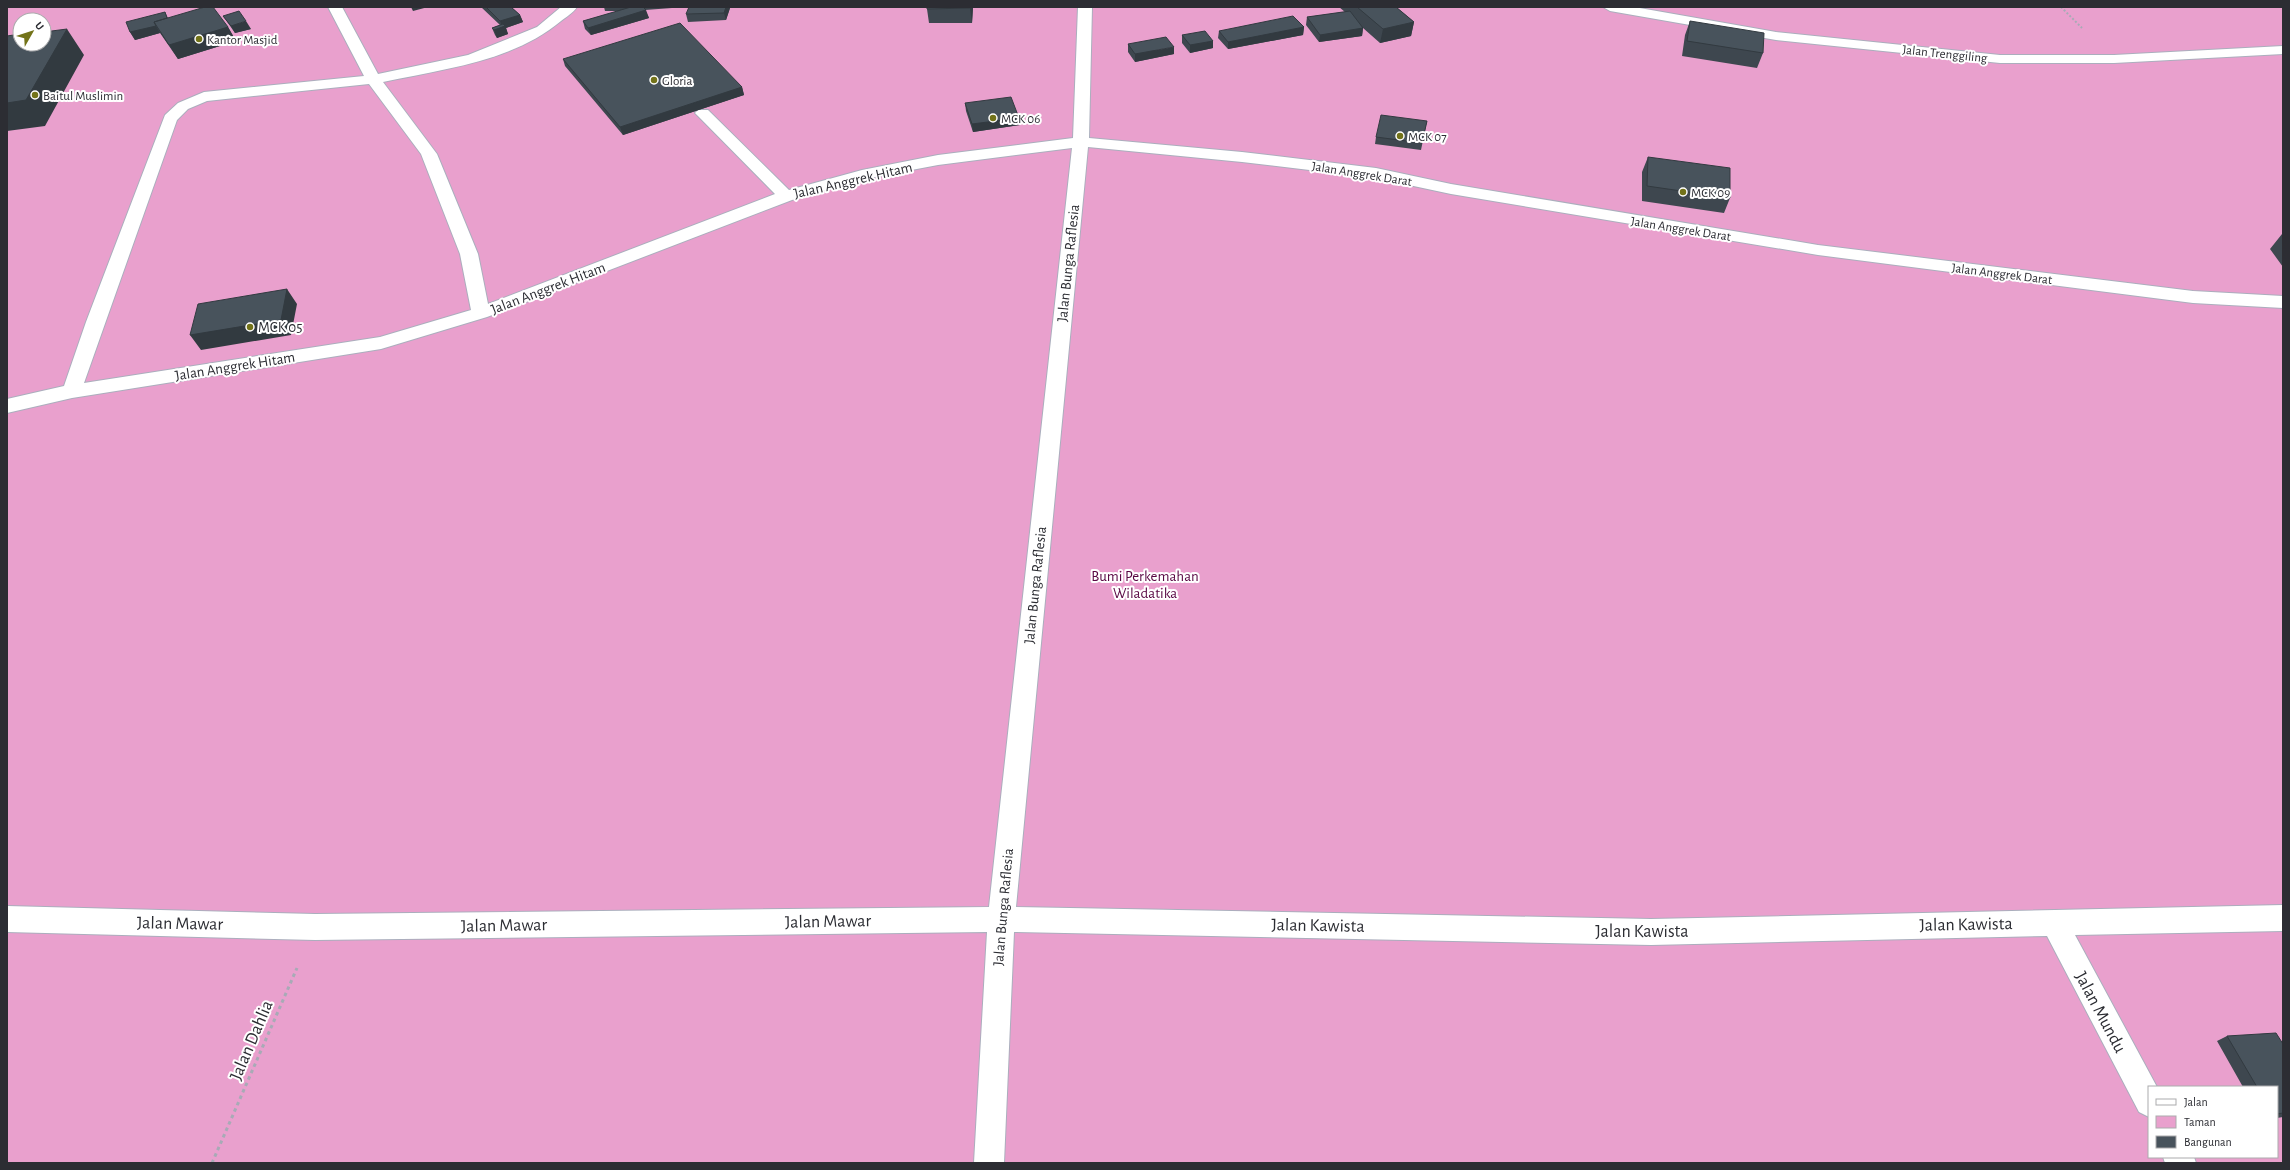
<svg xmlns="http://www.w3.org/2000/svg" width="2290" height="1170" viewBox="0 0 2290 1170" font-family="'Alegreya Sans',sans-serif">
	<style>
		.green { fill: #e9a0cd; fill-rule: evenodd }
		.lines { fill: none; stroke-linecap: round; stroke-linejoin: round }
		.minor-casing { stroke: #abaebd; stroke-width: 2 }
		.path-far1 { stroke: #a8aab6; stroke-width: 2; stroke-dasharray: 2 2; stroke-linecap: butt }
		.path { stroke: #a8aab6; stroke-width: 3; stroke-dasharray: 3.5 3.5; stroke-linecap: butt }
		.minor { fill: #fff; fill-rule: evenodd }
		.wall { fill: #3e474f }
		.shaded-wall { fill: #323a40 }
		.building { fill: #48535c; stroke: #323a40 }
		.poi-dot { fill: #737319; stroke: #fff; stroke-width: 1.5 }
		.labels { text-anchor: middle; stroke-width: 4; stroke-linejoin: round; paint-order: stroke }
		.far-poi-label { font-size: 13px; fill: #2c2d33; stroke: #fff; text-anchor: start }
		.far-street-label { font-size: 13px; fill: #2c2d33; stroke: #fff }
		.street-label { font-size: 15px; fill: #2c2d33; stroke: #fff }
		.poi-label { font-size: 15px; fill: #2c2d33; stroke: #fff; text-anchor: start }
		.park-label { font-size: 15px; fill: #590743; stroke: #fff }
		.near-street-label { font-size: 18px; fill: #2c2d33; stroke: #fff }
	</style>
	<rect width="100%" height="100%" fill="#dee1f0"/>
	<path class="green" d="M7,7H2283V1163H7ZM20,20H44V44H20ZM2149,1087H2277V1157H2149Z"/>
	<g class="lines">
		<defs>
			<path id="minor" d="M328,7H342L378,74L468,55L537,27L561,7H577C573,13 566,17 561,21C512,62 443,69 383,82L437,154L478,254L488,304L775,194L698,116L695,113L698,110H708L789,190L862,170L938,155L1073,138L1078,7H1092L1089,138L1242,152L1376,168L1451,184L1818,245L2193,291L2283,296V308L2193,303L1818,255L1451,194L1376,178L1242,162L1088,147L1016,907L1651,919L2283,905V931L2075,935L2157,1087H2149V1117L2139,1112L2047,936L1651,945L1014,932L1004,1163H974L987,932L315,940L7,932V906L315,914L989,907L1072,148L938,165L864,179L792,200L487,317L381,349L72,398L7,413V399L64,386L86,322L165,115L178,103L204,92L364,76ZM369,84L421,154L460,254L471,310L380,337L84,383L177,120L188,109L207,101Z
				M1603,7H1634L1776,32L2000,55H2114L2283,46V54L2114,63H2000L1776,40L1610,11Z
				M2163,1157H2194L2196,1163H2165Z"/>
		</defs>
		<use href="#minor" class="minor-casing"/>
		<path class="path-far1" d="M2061,7L2082,28"/>
		<path class="path" d="M212,1163L297,968"/>
		<use href="#minor" class="minor"/>
	</g>
	<path class="wall" d="M481,7H511L520,15L523,22L506,28L508,34L497,38L495,35L492,28L500,25Z
		M604,7H673L672,8L645,10L649,18L591,35L585,29L583,21L619,11H605Z
		M927,7H973L972,23H929L927,9Z
		M1339,7H1396L1414,22L1411,36L1380,43L1363,28L1362,36L1319,42L1306,25L1307,17L1345,12Z
		M730,8L726,20L688,22L686,14Z
		M165,12L168,18L228,27L236,41L178,59L160,33L135,40L130,32Z
		M223,16L251,29L235,33L228,23Z
		M1690,21L1763,53L1757,68L1682,56L1685,35Z
		M1304,27L1303,35L1228,49L1218,38L1219,31Z
		M1182,35L1213,41V48L1190,53L1182,43Z
		M1128,44L1174,54L1135,62L1128,52Z
		M563,59L742,87L744,95L623,135L565,66Z
		M965,103L1020,125L973,132L966,111Z
		M1427,121L1421,150L1375,144L1376,137Z
		M1648,157L1730,198L1724,213L1642,201V172Z
		M2282,234H2283V267L2270,249Z
		M2227,1036L2283,1044V1117L2277,1118V1087H2243L2217,1041Z"/>
	<path class="shaded-wall" d="M411,7H428L413,11Z
		M726,7H729L730,8L726,20L724,13Z
		M970,7H973L972,23L970,8Z
		M646,10L649,18L591,35L588,28Z
		M520,15L523,22L506,28L508,34L497,38L494,30L502,27L500,21Z
		M246,21L251,29L235,33L231,26Z
		M1414,22L1411,36L1380,43L1383,29Z
		M156,26L160,33L135,40L130,32Z
		M228,27L236,41L178,59L169,45Z
		M1304,27L1303,35L1228,49V42Z
		M1363,28L1362,36L1319,42L1320,35Z
		M67,29L84,55L45,126L7,131V103Z
		M1213,41V48L1190,53V45Z
		M1174,47V54L1135,62V54Z
		M742,87L744,95L623,135L620,127Z
		M1019,118L1020,125L973,132L972,124Z
		M287,289L297,304L291,335L201,350L190,335Z"/>
	<path class="building" d="M205,7H213L228,27L169,45L154,22Z
		M486,7H511L520,15L500,21Z
		M631,7H643L646,10L588,28L583,21Z
		M689,7H726L724,13L686,14Z
		M927,7H970V8L927,9Z
		M1357,7H1396L1414,22L1383,29Z
		M239,11L246,21L231,26L223,16Z
		M1350,11L1363,28L1320,35L1307,17Z
		M165,12L167,18L154,22L156,26L130,32L126,22Z
		M1293,16L1304,27L1228,42L1219,31Z
		M1690,21L1764,33L1763,53L1687,41Z
		M680,23L742,87L620,127L563,59Z
		M503,24L505,26L494,30L492,28Z
		M67,29L26,100L7,103V36L20,34V44H44V32Z
		M1205,31L1213,41L1190,45L1182,35Z
		M1166,37L1174,47L1135,54L1128,44Z
		M1011,97L1019,118L972,124L965,103Z
		M1381,115L1427,121L1422,143L1376,137Z
		M1648,157L1730,168V198L1647,186Z
		M287,289L281,320L190,335L198,304Z
		M2276,1033L2283,1044V1113L2277,1114V1087H2257L2227,1036Z"/>
	<g class="poi-dot">
		<circle cx="199" cy="39" r="4"/>
		<circle cx="654" cy="80" r="4"/>
		<circle cx="35" cy="95" r="4"/>
		<circle cx="993" cy="118" r="4"/>
		<circle cx="1400" cy="136" r="4"/>
		<circle cx="1683" cy="192" r="4"/>
		<circle cx="250" cy="327" r="4"/>
	</g>
	<g class="labels">
		<g class="far-poi-label">
			<text x="207" y="44">Kantor Masjid</text>
			<text x="662" y="85">Gloria</text>
			<text x="43" y="100">Baitul Muslimin</text>
			<text x="1001" y="123">MCK 06</text>
			<text x="1408" y="141">MCK 07</text>
			<text x="1691" y="197">MCK 09</text>
		</g>
		<g class="far-street-label">
			<text transform="translate(1945 53) rotate(6)" y="5">Jalan Trenggiling</text>
			<text transform="translate(1362 173) rotate(9)" y="5">Jalan Anggrek Darat</text>
			<text transform="translate(1681 228) rotate(9)" y="5">Jalan Anggrek Darat</text>
			<text transform="translate(2002 273) rotate(7)" y="5">Jalan Anggrek Darat</text>
		</g>
		<g class="street-label">
			<text transform="translate(853 180) rotate(-13)" y="5">Jalan Anggrek Hitam</text>
			<text transform="translate(1068 263) rotate(-84)" y="5">Jalan Bunga Raflesia</text>
			<text transform="translate(548 288) rotate(-21)" y="5">Jalan Anggrek Hitam</text>
			<text transform="translate(235 366) rotate(-9)" y="5">Jalan Anggrek Hitam</text>
			<text transform="translate(1035 585) rotate(-84)" y="5">Jalan Bunga Raflesia</text>
			<text transform="translate(1003 907) rotate(-85)" y="5">Jalan Bunga Raflesia</text>
		</g>
		<g class="poi-label">
			<text x="258" y="332">MCK 05</text>
		</g>
		<g class="park-label">
			<text x="1145" y="581">Bumi Perkemahan<tspan x="1145" dy="17">Wiladatika</tspan></text>
		</g>
		<g class="near-street-label">
			<text transform="translate(828 921) rotate(-1)" y="6">Jalan Mawar</text>
			<text transform="translate(180 923) rotate(1)" y="6">Jalan Mawar</text>
			<text transform="translate(1966 924) rotate(-1)" y="6">Jalan Kawista</text>
			<text transform="translate(504 925) rotate(-1)" y="6">Jalan Mawar</text>
			<text transform="translate(1318 925) rotate(1)" y="6">Jalan Kawista</text>
			<text x="1642" y="937">Jalan Kawista</text>
			<text transform="translate(2101 1012) rotate(62)" y="6">Jalan Mundu</text>
			<text transform="translate(251 1040) rotate(-67)" y="6">Jalan Dahlia</text>
		</g>
	</g>
	<rect width="2290" height="1170" fill="none" stroke="#2c2d33" stroke-width="16"/>
	<rect x="2148" y="1086" width="130" height="72" fill="#ffffff" stroke="#ababad"/>
	<rect x="2156" y="1099" width="20" height="6" fill="#ffffff" stroke="#ababad"/>
	<text x="2184" y="1106" font-size="12" fill="#2c2d33">Jalan</text>
	<rect x="2156" y="1116" width="20" height="12" fill="#e9a0cd" stroke="#ababad"/>
	<text x="2184" y="1126" font-size="12" fill="#2c2d33">Taman</text>
	<rect x="2156" y="1136" width="20" height="12" fill="#48535c" stroke="#ababad"/>
	<text x="2184" y="1146" font-size="12" fill="#2c2d33">Bangunan</text>
	<g transform="translate(32 32) rotate(51)"><circle r="19" fill="#ffffff" stroke="#ababad"/>
	<path d="M0-3L7 15L0 10L-7 15Z" fill="#737319"/>
	<text y="-6" font-size="11" font-weight="bold" text-anchor="middle" fill="#2c2d33">U</text>
	</g>
</svg>
